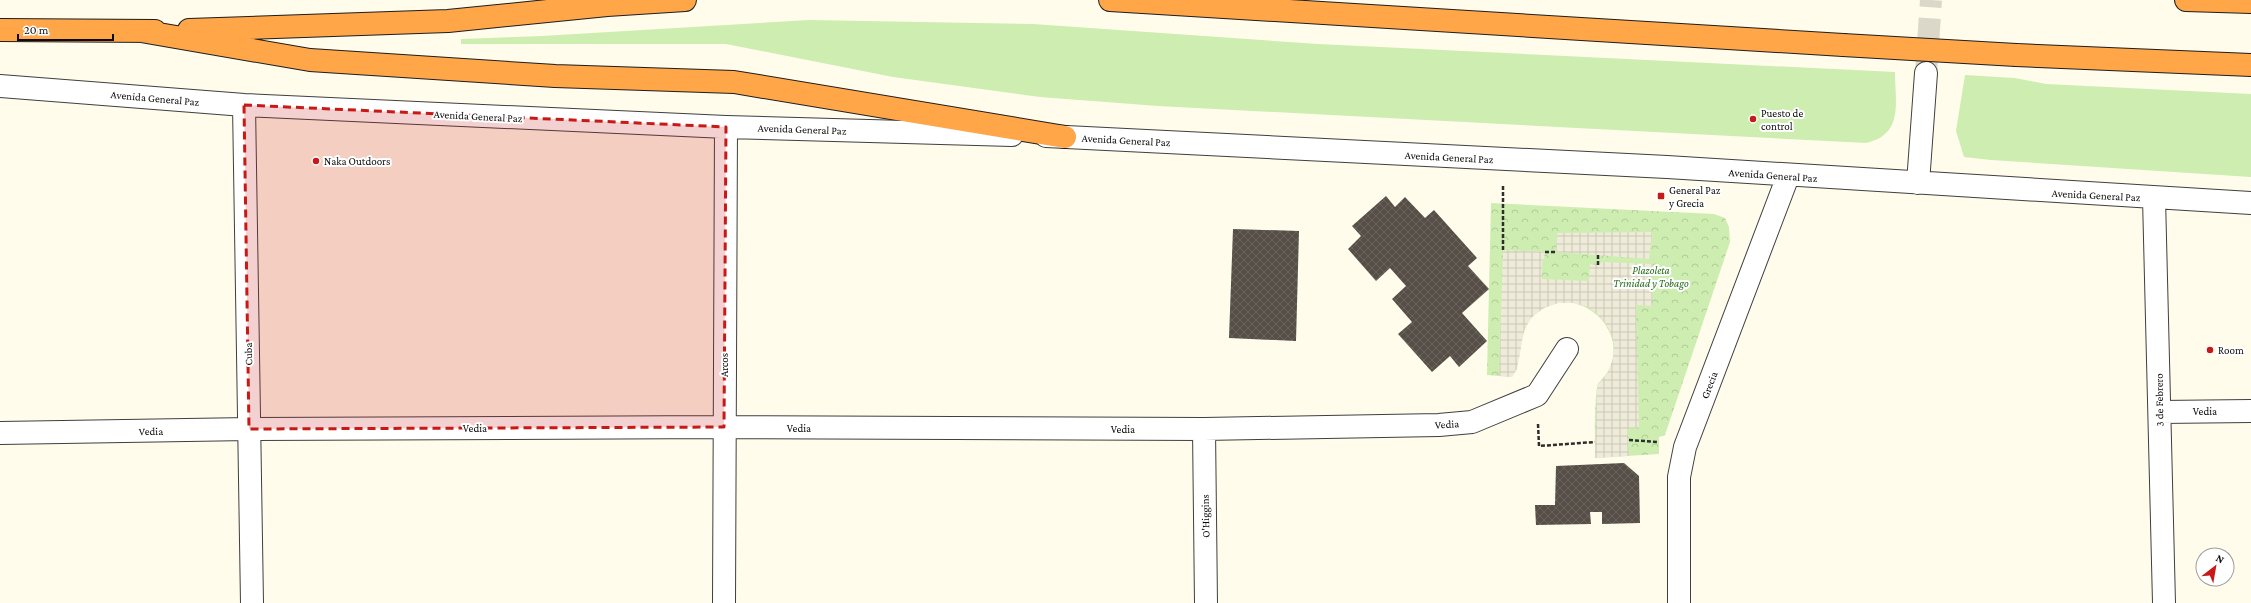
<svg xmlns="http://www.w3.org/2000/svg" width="2251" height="603" viewBox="0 0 2251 603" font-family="'Crimson Pro',serif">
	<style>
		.grass { fill: #cdedb1 }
		.park { fill: url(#park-crowns) }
		.plaza { fill: url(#plaza-grid) }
		.building { fill: url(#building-cross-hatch) }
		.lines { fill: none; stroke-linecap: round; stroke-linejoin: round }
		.minor-tunnel { stroke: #dbd8ca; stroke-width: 22; stroke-dasharray: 22 11; stroke-linecap: butt }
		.minor-casing { stroke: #3f3f3f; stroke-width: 24 }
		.highway-casing { stroke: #1d1d1d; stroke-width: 24 }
		.path { stroke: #2e2e2e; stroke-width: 2.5; stroke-dasharray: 4 2; stroke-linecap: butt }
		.minor { stroke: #fff; stroke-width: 22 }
		.highway { stroke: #ffa649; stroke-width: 22 }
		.highway-bridge-casing { stroke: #1d1d1d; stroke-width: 24; stroke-linecap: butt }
		.highway-bridge { stroke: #ffa649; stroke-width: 22 }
		.marked { fill: #c81917; fill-opacity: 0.2; stroke: #c81917; stroke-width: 3; stroke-dasharray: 8 5; stroke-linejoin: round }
		.poi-dot { fill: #c81917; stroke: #fff; stroke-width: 1.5 }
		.labels { text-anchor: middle; stroke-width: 4; stroke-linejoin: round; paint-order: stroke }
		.street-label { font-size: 11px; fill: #0c0c0c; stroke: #fff }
		.poi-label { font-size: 11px; fill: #0c0c0c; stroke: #fff; text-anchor: start }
		.park-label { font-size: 11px; font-style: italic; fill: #236917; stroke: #fff }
	</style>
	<defs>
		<pattern id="park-crowns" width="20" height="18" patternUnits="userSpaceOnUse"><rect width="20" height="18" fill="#cdedb1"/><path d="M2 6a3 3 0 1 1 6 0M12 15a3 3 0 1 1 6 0" fill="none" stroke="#afca97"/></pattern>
		<pattern id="plaza-grid" width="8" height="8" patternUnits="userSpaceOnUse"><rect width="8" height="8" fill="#efebd9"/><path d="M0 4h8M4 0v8" fill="none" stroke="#ccc8b9"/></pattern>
		<pattern id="building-cross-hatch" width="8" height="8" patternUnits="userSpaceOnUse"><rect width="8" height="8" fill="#564e47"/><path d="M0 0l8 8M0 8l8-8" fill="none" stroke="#69635d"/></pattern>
	</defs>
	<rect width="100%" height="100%" fill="#fffceb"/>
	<path class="grass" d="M809,20L1033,24L1318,44L1895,72C1895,103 1904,134 1866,143L1158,106L1040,97L893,77L726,44H461V39L542,36Z
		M1965,75L2015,78L2046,84L2251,94V177L1991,160L1964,157L1956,131Z"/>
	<path class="park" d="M1491,203L1714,214L1725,218L1729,227L1730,242L1665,435L1659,437V454L1595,458C1595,435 1594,411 1597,388C1597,382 1604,378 1607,373C1624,345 1606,313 1577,304C1562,299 1543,306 1532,317C1517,335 1524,358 1512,377L1487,375Z"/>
	<path class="plaza" d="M1652,232L1649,259L1556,252L1557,233Z
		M1503,250L1545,252L1544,259H1542V279L1589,281L1590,264L1598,265L1602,262L1653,264L1652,306L1636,305L1639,428L1627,429L1629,456L1595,458L1597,386L1607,374L1613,359L1614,344L1609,329L1600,316L1588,307L1573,303H1558L1544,308L1532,317L1524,330L1517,369L1512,377L1499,376Z"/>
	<path class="building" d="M1386,196L1395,207L1405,197L1425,218L1434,210L1477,258L1468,266L1489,289L1462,313L1487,341L1459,367L1450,356L1432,372L1398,334L1412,322L1392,299L1406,286L1390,268L1376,281L1348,249L1361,236L1352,226Z
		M1233,229L1299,231L1296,341L1229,338Z
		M1624,463L1639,476L1640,523L1602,524V512H1590L1591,524L1536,525L1535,505H1555L1556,466Z"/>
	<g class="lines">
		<path class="minor-tunnel" d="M1926,73L1931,0"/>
		<defs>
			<path id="minor" d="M0,86L244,105L726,127L1012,135
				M244,105L252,603
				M1046,136L1667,167L2251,203
				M1918,183L1926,73
				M2154,198L2164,603
				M2160,412L2251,411
				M1204,429L1206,603
				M0,433L249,429L724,427L1204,429L1439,425L1472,422L1537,395L1567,349
				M724,603L726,127
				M1679,603V477L1685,447L1788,176"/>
			<path id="highway" d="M1110,0L1843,45
				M2186,0L2251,2
				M0,30L155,31
				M189,30L448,21L607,5L685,0
				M141,31L310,60L555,76L734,82L1065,137
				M2016,55L2251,65"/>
		</defs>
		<use href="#minor" class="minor-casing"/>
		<use href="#highway" class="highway-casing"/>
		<path class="path" d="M1503,186V250
			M1545,252H1556
			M1598,255V265
			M1538,424L1539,446L1595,442
			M1629,440L1658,442"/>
		<use href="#minor" class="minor"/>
		<use href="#highway" class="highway"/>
		<defs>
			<path id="highway-bridge" d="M1843,45L2016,55"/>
		</defs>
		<use href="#highway-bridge" class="highway-bridge-casing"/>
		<use href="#highway-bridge" class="highway-bridge"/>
	</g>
	<path class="marked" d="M244,105L726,127L724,427L249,429Z"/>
	<g class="poi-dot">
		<circle cx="1753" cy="119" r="4"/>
		<circle cx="316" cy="161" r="4"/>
		<rect x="1657" y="192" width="8" height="8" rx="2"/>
		<circle cx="2210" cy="350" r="4"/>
	</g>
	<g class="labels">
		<g class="street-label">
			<text transform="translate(155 98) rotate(5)" y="4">Avenida General Paz</text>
			<text transform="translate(478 116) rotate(3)" y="4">Avenida General Paz</text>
			<text transform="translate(802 129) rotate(2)" y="4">Avenida General Paz</text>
			<text transform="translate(1126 140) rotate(3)" y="4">Avenida General Paz</text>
			<text transform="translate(1449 157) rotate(3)" y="4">Avenida General Paz</text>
			<text transform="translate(1773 175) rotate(4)" y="4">Avenida General Paz</text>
			<text transform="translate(2096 195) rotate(3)" y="4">Avenida General Paz</text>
			<text transform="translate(248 354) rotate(-91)" y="4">Cuba</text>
			<text transform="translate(724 365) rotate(-90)" y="4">Arcos</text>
			<text transform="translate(1709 385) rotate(-69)" y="4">Grecia</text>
			<text transform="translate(2159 400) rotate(-91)" y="4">3 de Febrero</text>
			<text x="2205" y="415">Vedia</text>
			<text transform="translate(1447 424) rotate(-3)" y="4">Vedia</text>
			<text x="475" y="432">Vedia</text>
			<text x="799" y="432">Vedia</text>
			<text x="1123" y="433">Vedia</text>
			<text transform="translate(151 431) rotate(-1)" y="4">Vedia</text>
			<text transform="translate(1205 516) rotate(-91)" y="4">O'Higgins</text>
		</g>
		<g class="poi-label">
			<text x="1761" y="117">Puesto de<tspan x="1761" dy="13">control</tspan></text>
			<text x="324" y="165">Naka Outdoors</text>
			<text x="1669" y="194">General Paz<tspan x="1669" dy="13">y Grecia</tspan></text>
			<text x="2218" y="354">Room</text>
		</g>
		<g class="park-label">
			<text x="1651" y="274">Plazoleta<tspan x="1651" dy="13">Trinidad y Tobago</tspan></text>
		</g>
	</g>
	<g transform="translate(2215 567) rotate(31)"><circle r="19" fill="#ffffff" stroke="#9e9e9e"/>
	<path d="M0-3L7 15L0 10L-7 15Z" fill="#c81917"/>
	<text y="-6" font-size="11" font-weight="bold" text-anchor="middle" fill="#0c0c0c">N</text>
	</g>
	<path d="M18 34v6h95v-6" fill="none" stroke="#0c0c0c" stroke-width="2"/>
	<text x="24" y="34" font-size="12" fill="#0c0c0c" stroke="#ffffff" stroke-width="3" paint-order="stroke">20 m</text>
</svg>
